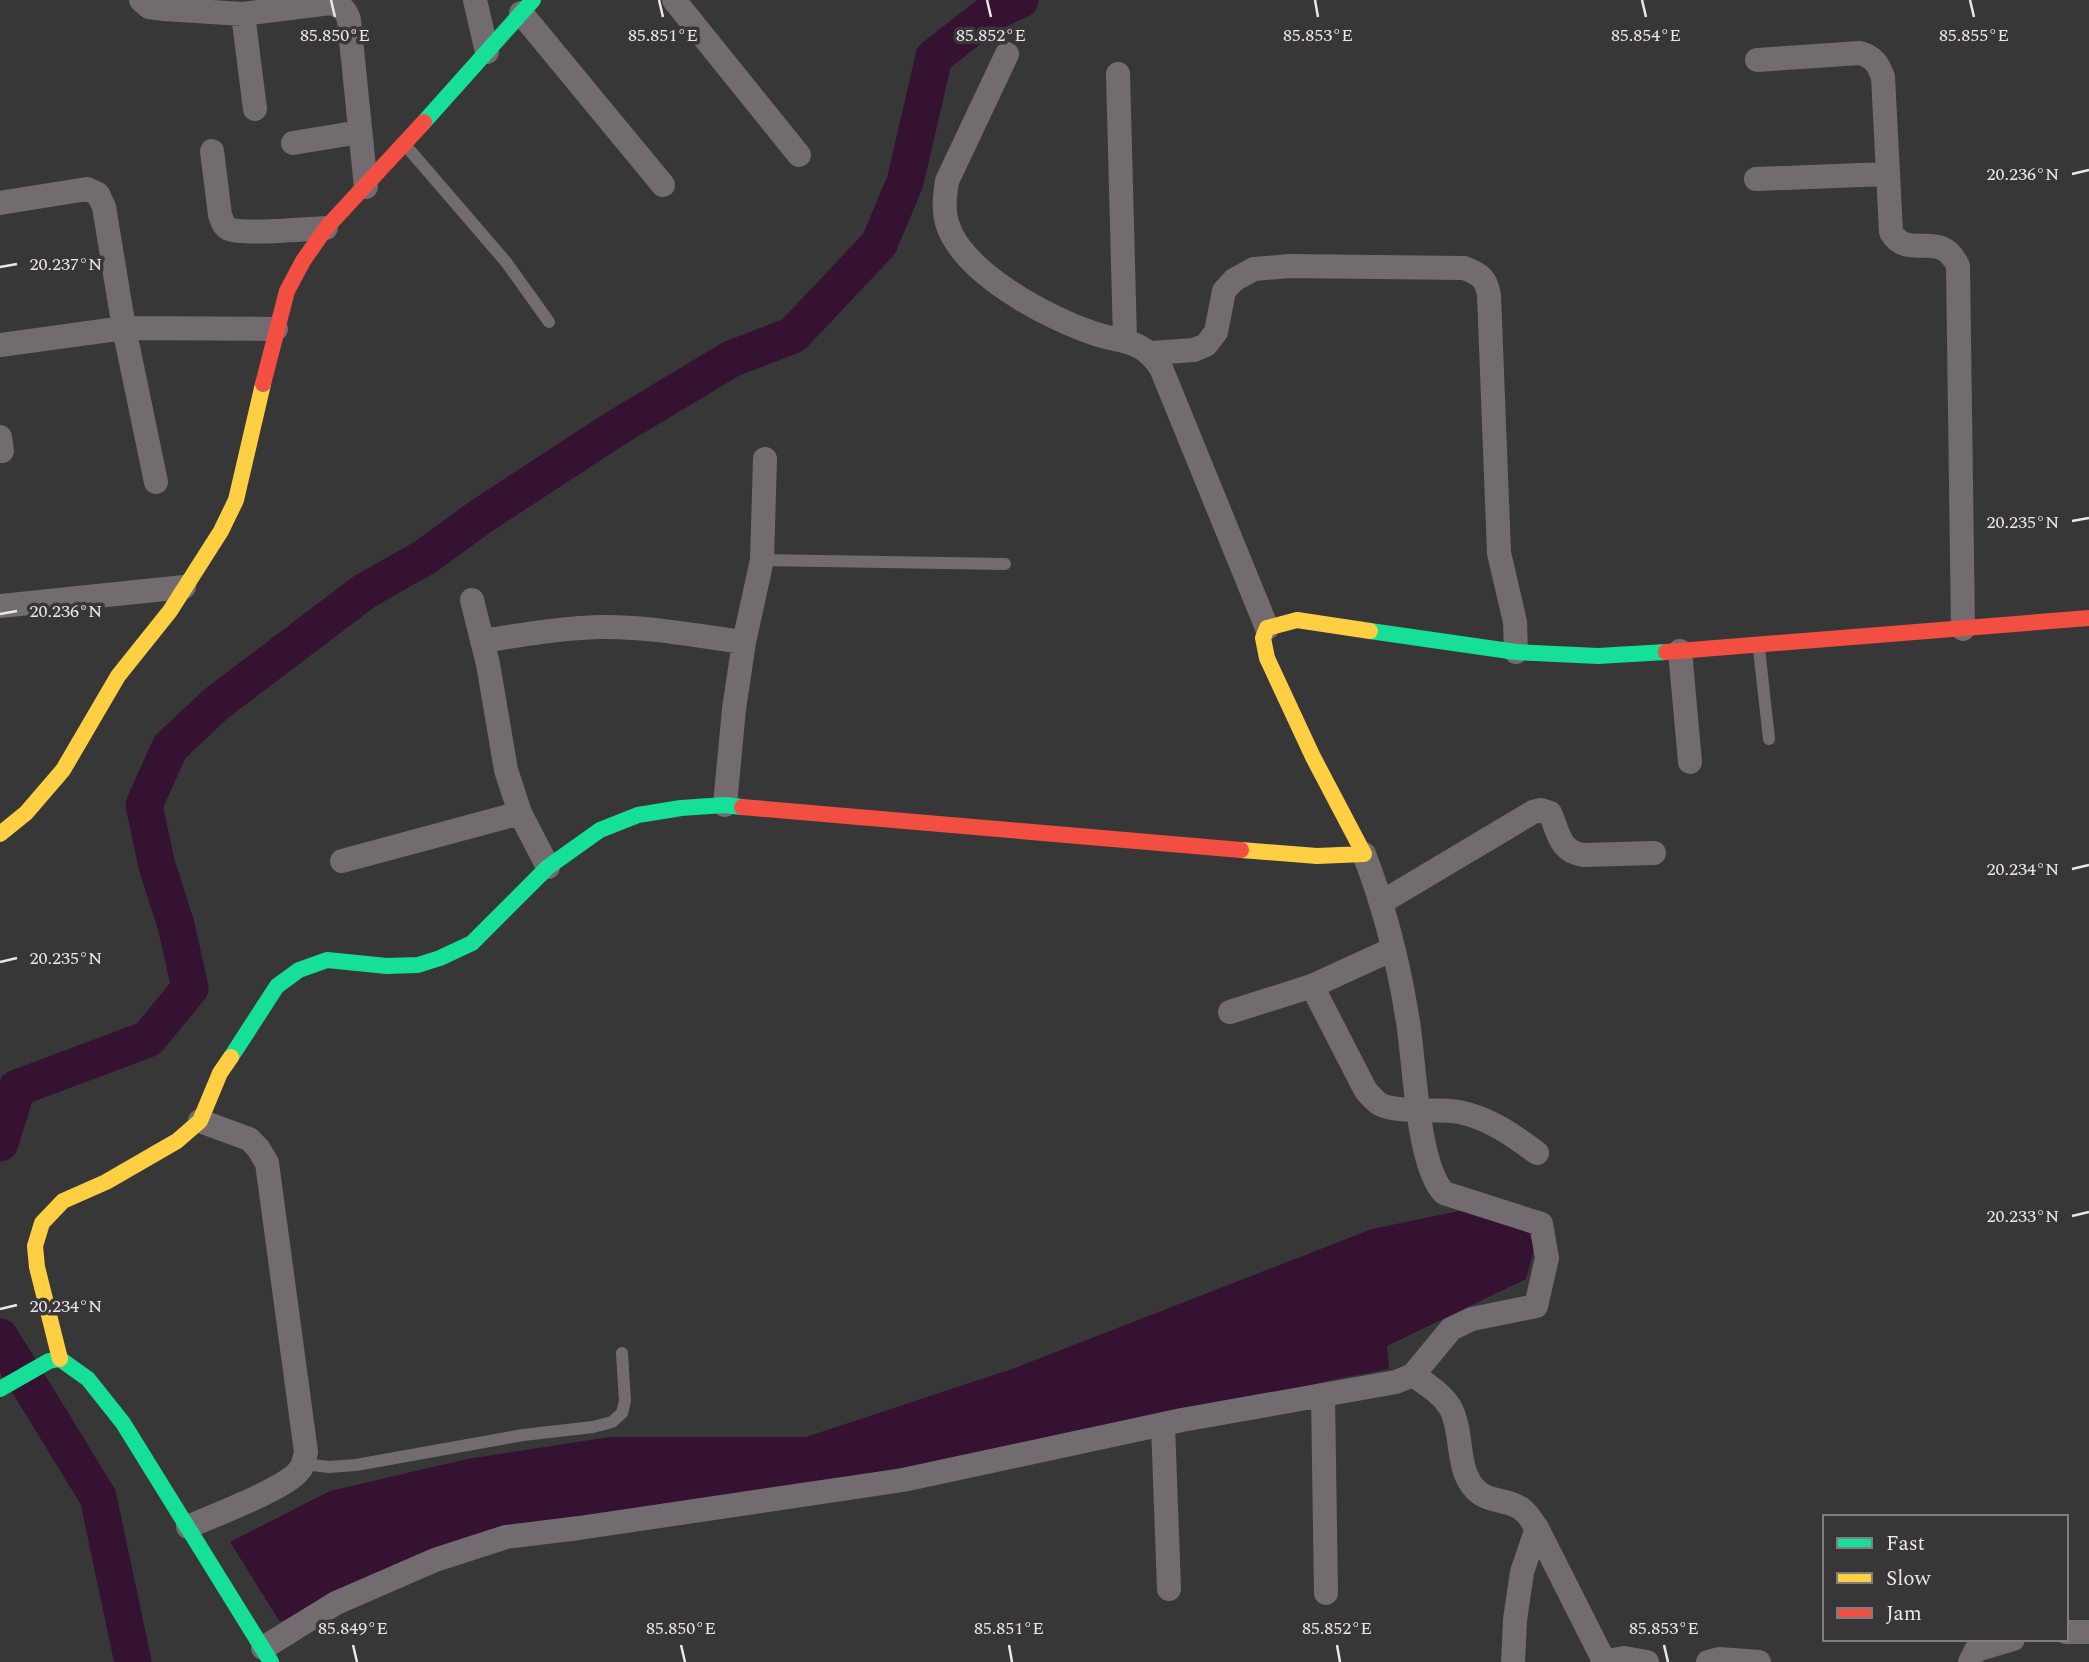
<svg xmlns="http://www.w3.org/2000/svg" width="2089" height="1662" viewBox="0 0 2089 1662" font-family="Spectral,serif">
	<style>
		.water { fill: #351132 }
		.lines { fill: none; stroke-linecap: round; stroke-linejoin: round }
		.river { stroke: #351132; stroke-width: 37 }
		.lane { stroke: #726c70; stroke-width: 12 }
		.street { stroke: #726c70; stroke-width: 24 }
		.fast { stroke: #16e098; stroke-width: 16 }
		.slow { stroke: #ffcf43; stroke-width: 16 }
		.jam { stroke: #f24e42; stroke-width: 16 }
		.ticks { fill: none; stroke: #eae7e9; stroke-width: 2.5 }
		.ticks-label { font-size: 18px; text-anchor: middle; fill: #eae7e9; stroke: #393639; stroke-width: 7; stroke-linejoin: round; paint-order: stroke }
	</style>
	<rect width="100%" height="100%" fill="#383738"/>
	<path class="water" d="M1464,1210L1538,1235L1526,1279L1387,1346L1389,1369L1336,1379L1116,1430L784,1489L381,1577L280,1622L230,1542L330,1491L467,1459L610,1437H806L1015,1368L1372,1229Z"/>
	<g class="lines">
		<path class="river" d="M0,1143L17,1088L148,1039L190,988L176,925L157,866L144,805L170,747L217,703L365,591L425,557L480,517L613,430L731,359L793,335L879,244L905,182L934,57L989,14L1020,0
			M0,1337L98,1497L133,1662"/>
		<path class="lane" d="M407,147L506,262L549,322
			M762,560L1005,564
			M1759,649L1769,739
			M304,1464L329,1467L356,1465L523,1435L593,1427L612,1422L622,1413L625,1401L622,1353"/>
		<path class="street" d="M141,0L149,7L164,9L243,14L330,3C341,6 346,9 349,20L366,187
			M475,0L487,52
			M674,0L799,155
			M521,13L663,185
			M243,14L255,109
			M1007,54L947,181C945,195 943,209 947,223C962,273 1048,318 1093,333C1124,344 1140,337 1161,368L1267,628
			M1757,60L1860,53C1874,57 1878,64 1883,77L1891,232C1908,262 1940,227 1958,266L1963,629
			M1118,74L1125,339
			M293,143L360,132
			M212,151L220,215C222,220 223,226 229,229C243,235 306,229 326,228
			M1756,179L1887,174
			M0,203L87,189L98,194L104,207L124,328L276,329
			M0,345L124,328L156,482
			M1151,353L1194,350L1206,345L1216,332L1224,291L1234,280L1254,269L1290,266L1464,268C1480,274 1486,278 1489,295L1499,553L1515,622L1516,652
			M0,437L2,451
			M472,600L488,664L506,770L520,813L548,867
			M0,606L184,587
			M482,641C522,635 560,628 600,627C648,626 696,636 744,642
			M1680,651L1690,762
			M725,805L734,709L744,642L762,560L765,459
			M342,861L520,813
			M1382,902L1533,812L1541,810L1550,813C1559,833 1559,851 1583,855L1654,853
			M1312,986L1366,1091C1370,1095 1374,1100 1378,1103C1393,1114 1438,1108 1459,1112C1489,1118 1513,1135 1537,1153
			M1230,1012L1312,986L1393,949
			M1413,1375C1426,1384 1441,1393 1450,1407C1464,1432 1455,1468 1475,1489C1489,1504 1510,1498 1524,1511C1529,1515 1533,1523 1537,1528L1604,1661
			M1323,1395L1326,1593
			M1163,1425L1169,1589
			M188,1527C212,1516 282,1490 298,1472C304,1466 304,1460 306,1452L267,1163L258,1148L249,1139L200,1121
			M2066,1632H2089
			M263,1648L336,1603L435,1560L506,1537L579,1528L903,1480L1182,1420L1396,1382L1413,1375L1451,1329L1472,1319L1536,1306L1547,1258L1541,1224L1444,1193C1416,1164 1415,1058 1407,1016C1398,960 1384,906 1364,854
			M1513,1662L1515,1620L1522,1572L1537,1528
			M1602,1662L1624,1658L1647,1662
			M1708,1662L1719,1659L1759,1662
			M1970,1662L1976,1650L2013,1639"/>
		<path class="fast" d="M424,122L533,0
			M1370,631L1516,652L1598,656L1666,652
			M231,1057L277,986L299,970L327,960L387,966L418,965L440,958L472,943L548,867L600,830L638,815L681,808L725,805L742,807
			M0,1389L49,1361L60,1359L88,1379L123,1423L271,1662"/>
		<path class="slow" d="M0,834L26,813L63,770L118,676L170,611L221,531L236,500L263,384
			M1241,850L1317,856L1364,854L1313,757L1267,658L1263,638L1267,628L1297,620L1370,631
			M60,1359L37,1267L35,1246L42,1223L63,1201L106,1182L177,1141L200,1121L220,1073L231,1057"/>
		<path class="jam" d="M263,384L287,291L303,261L326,228L424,122
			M1666,652L2089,618
			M742,807L1241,850"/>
	</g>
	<path class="ticks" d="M331,0L335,17M659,0L663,17M987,0L991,17M1315,0L1318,17M1642,0L1646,17M1970,0L1974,17M2072,174L2089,170M0,267L17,264M2072,521L2089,518M0,614L17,611M2072,869L2089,865M0,962L17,958M2072,1216L2089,1212M0,1309L17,1305M353,1645L357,1662M681,1645L685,1662M1009,1645L1012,1662M1337,1645L1340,1662M1664,1645L1668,1662"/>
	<g class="ticks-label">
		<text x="1974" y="41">85.855°E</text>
		<text x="335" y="41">85.850°E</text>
		<text x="663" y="41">85.851°E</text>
		<text x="991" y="41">85.852°E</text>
		<text x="1318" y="41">85.853°E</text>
		<text x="1646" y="41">85.854°E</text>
		<text x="2023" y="180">20.236°N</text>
		<text x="66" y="270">20.237°N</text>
		<text x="2023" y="528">20.235°N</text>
		<text x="66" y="617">20.236°N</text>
		<text x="2023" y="875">20.234°N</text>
		<text x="66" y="964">20.235°N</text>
		<text x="2023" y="1222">20.233°N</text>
		<text x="66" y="1312">20.234°N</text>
		<text x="353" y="1634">85.849°E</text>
		<text x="681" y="1634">85.850°E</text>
		<text x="1009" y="1634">85.851°E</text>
		<text x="1337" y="1634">85.852°E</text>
		<text x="1664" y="1634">85.853°E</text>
	</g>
	<rect x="1823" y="1515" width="245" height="126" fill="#393639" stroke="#807d7f" stroke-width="2"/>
	<rect x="1837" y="1538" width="35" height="10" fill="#16e098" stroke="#807d7f" stroke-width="2"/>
	<text x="1886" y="1550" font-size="21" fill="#eae7e9">Fast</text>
	<rect x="1837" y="1573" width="35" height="10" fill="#ffcf43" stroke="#807d7f" stroke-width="2"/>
	<text x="1886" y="1585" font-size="21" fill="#eae7e9">Slow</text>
	<rect x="1837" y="1608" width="35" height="10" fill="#f24e42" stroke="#807d7f" stroke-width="2"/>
	<text x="1886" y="1620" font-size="21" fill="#eae7e9">Jam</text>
</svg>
